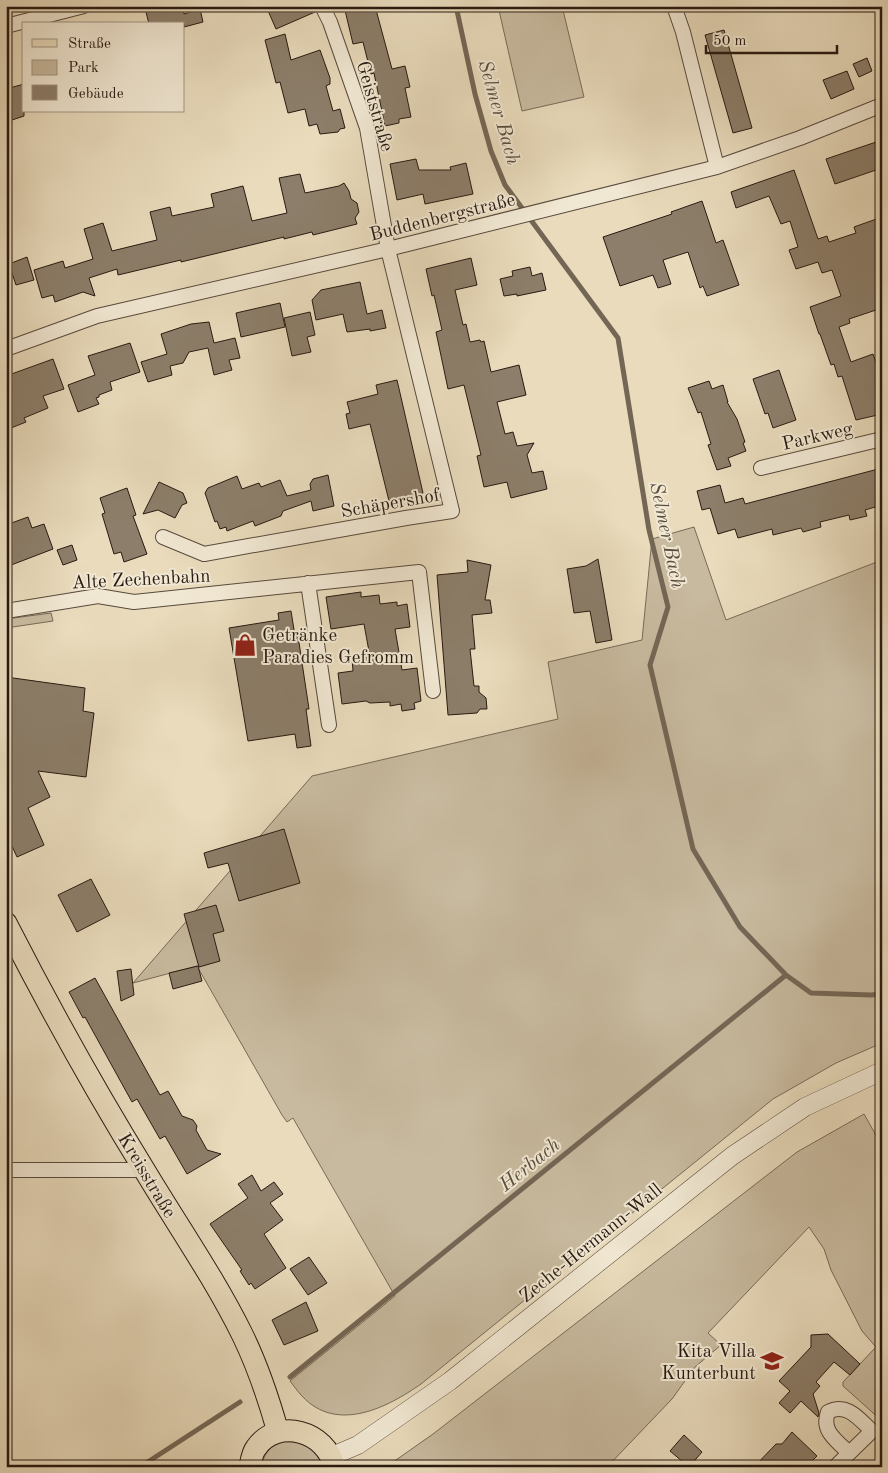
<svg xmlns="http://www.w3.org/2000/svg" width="888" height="1473" viewBox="0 0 888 1473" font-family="'Old Standard TT',serif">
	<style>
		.green { fill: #c8ba9f; stroke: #786a58 }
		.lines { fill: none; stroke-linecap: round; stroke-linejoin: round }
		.stream { stroke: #746655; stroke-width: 5 }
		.building { fill: #8c7e6a; stroke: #281a11 }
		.minor-casing { stroke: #584a3c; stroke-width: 16 }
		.tertiary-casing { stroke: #584a3c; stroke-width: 19 }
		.primary-casing { stroke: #281a11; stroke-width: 23 }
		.minor { stroke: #f1e8d3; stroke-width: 14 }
		.tertiary { stroke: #f1e8d3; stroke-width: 18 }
		.primary { stroke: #e9dbbc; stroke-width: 21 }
		.labels { text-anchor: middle; stroke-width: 4; stroke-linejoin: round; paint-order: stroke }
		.street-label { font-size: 19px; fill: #281a11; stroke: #f1e8d3 }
		.poi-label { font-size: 19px; fill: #281a11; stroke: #f1e8d3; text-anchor: start }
		.water-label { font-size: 20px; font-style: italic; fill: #5b4d3e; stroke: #f1e8d3 }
	</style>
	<rect width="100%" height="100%" fill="#e9dbbc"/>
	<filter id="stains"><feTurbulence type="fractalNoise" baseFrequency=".004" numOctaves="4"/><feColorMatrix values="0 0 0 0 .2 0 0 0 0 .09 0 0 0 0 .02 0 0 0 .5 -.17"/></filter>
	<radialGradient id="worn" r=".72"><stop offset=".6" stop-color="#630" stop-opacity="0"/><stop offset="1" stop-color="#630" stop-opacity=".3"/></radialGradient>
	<path class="green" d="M498,6H562L584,97L522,111Z
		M694,527L726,620L882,560V1043L836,1063L773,1099L421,1384C388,1407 337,1434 302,1396C298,1392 294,1386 290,1381L395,1296L293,1118L287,1122L282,1115L197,966L133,983L312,776L558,719L548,662L642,640L652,539Z
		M51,613L53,621L6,628V619Z
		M864,1114L882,1146V1421L843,1386V1382L876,1347L862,1331L831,1270L824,1249L809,1227L708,1333L721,1345L695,1367L672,1399L607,1467H386L433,1434L797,1152Z
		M280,1441L310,1443L325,1467H261C264,1454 269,1448 280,1441Z"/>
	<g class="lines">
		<path class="stream" d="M456,6L475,94L491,151L505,185L618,338L649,530L668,607L650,665L693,849L740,927L786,975L811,993L871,995L882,994
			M290,1377L786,975
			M140,1467L240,1402"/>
	</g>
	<path class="building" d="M164,6H182L184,14L200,9L203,22L184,27V24H149L146,12L164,8Z
		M266,6H313L315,12L276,29Z
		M344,6H375L392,69L405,66L410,87L405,88L411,117L399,119V123L385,126L374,73L371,74L363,42L353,44Z
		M724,30L752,128L733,133L705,35Z
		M285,34L291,60L320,50L330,78V84L326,86L333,111L340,109L345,128L340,129L338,132L320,134L317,124L309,126L305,109L288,113L280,82L276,83L265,40Z
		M867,58L872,71L859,77L853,64Z
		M847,71L854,89L831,99L823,80Z
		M24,84V116L9,121L6,114V89Z
		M882,140V168L835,184L826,159Z
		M416,159L419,170H451L450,167L466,163L473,194L425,204L423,194L397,200L390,164Z
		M794,170L818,239L827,236L829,242L856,233L854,227L882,217V308L849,319L850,323L839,327L851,362L873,354L882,379V414L856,420L842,376L838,377L834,364L831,365L820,334H819L810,307L841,296L832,270L822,273L818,262L796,269L789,250L798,247L790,221L781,224L769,196L736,208L731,192Z
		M300,174L305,193L339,186L344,183L349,191L351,199L357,203L359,212L355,218L357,224L313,235L312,232L284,239V237L181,262V260L118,275L117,269L89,278L95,296L83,292L55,302L53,295L42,298L34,270L63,261L65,268L93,259L84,229L103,223L112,251L157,240L150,212L170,207L172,216L214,207L211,194L243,186L252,221L287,213L279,178Z
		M702,201L716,243L723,240L739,285L707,296L703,286L700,288L688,252L663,260L671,284L658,288L653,275L620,286L603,237L672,214L671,212Z
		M27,257L34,280L16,285L9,264Z
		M471,258L477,285L455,290L463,325L466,324L470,342L480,340L481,342L484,341L491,372L519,365L526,395L497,402L505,434L513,432L517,446L534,443L527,455L532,473L543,471L547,489L511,498L507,482L484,487L477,456L481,455L464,385L448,389L436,332L442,330L434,295L432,296L426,269Z
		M530,267L532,276L542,273L546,290L517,296V294L504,296L500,279L513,276L512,271Z
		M360,282L367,314L382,310L386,328L370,331V329L347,332L343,314L316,320L312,300L321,290Z
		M280,303L285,327L241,337L236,313Z
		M310,312L315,335L307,337L311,352L292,356L284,318Z
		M209,322L214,343L235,338L240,358L229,360L232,370L214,375L208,348L189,352L183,363L170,366L172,375L148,382L141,362L167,354L161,334L191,324Z
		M130,343L140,372L110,382L112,390L99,395V397L96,398L99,404L78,412L68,385L95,375L88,356Z
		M53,359L64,389L43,396L48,408L24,418L26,422L6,430V376Z
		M779,370L796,420L773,428L768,413L765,414L753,379Z
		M397,380L423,493L389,501L370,424L349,429L346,414L350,413L347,402L378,394L376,385Z
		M709,381L712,389L723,385L728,402H727L737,419L745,442L743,443L746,451L728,458L731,466L717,470L708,445L711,444L701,412L698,413L688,388Z
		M882,468V505L865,510L867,516L850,520L849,515L820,522L821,527L803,532L801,528L773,535L772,529L738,538L735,529L718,534L710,508L702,510L697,491L720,485L725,503L743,498L745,504Z
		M328,475L334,506L313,511L311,501L283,511L281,516L255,526L253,521L227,531L226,527L220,529L217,521L215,522L205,493L208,488L237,476L242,489L259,483L261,487L280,480L287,496L311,490L310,484L313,479Z
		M159,482L183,493L187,503L182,505L175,518L158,510L143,514Z
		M127,488L136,515L133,516L147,554L124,562L121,552L114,554L102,514L105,513L100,498Z
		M28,517L32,528L44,524L53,549L6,567V525Z
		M72,545L77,560L63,565L57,550Z
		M598,559L612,640L596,643L590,611L574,613L567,569L586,566Z
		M467,560L491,565L485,600H490L492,613L472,615L475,649H470L474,686H479V692L486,698L487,709H480L477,713L448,715L437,575L468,572Z
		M361,592V597L379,595L380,604L397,602V606L407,604L410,627L395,629L402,670L417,668L421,701L414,703L415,709L402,711L401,704L390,706V702L370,703L366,701L342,704L338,673L353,671L352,659L370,657L364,624L331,629L326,597Z
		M291,611L295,636H298L309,709H306L311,746L297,748L295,734L248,741L229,628L279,620L278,613Z
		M6,677L85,688L83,711L94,713L86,777L38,771L50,797L28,808L44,845L17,857L6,833Z
		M284,829L300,883L239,901L228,863L208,868L204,853Z
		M91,879L110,915L77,932L58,895Z
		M216,905L224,931L213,934L220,961L199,967L184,914Z
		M198,966L202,981L173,989L169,973Z
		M131,969L134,995L121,1001L117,971Z
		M95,978L160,1095L168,1091L182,1116L193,1120L197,1126L196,1130L207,1150L221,1154L187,1174L165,1136L160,1139L137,1099L132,1102L85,1017L83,1018L69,992Z
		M252,1175L261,1191L274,1182L283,1194L270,1203L283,1220L264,1234L286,1268L255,1289L251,1283L249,1285L240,1271L242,1270L210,1224L248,1198L238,1184Z
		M309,1257L327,1283L308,1295L290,1269Z
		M306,1302L318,1331L284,1345L272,1320Z
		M828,1334L860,1364L850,1375L834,1362L816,1382L820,1386L813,1394L819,1413L818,1417L801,1401L790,1413L779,1403L790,1391L779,1381L811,1347V1335Z
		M792,1432L817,1456L806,1467H754L776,1444H782Z
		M684,1435L702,1452L689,1467L670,1451Z"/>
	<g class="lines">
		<defs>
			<path id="minor" d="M674,6L683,32L717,167
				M6,26L84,6
				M6,349L97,316L388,249L717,167L800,138L882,105
				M761,468L882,439
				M163,537L204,554L406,518L452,511L388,249L367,128L330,22L322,6
				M308,583L329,725
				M6,611L98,596L134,602L419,572L433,691
				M6,1170H144
				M835,1467L872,1431C859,1419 847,1402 828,1412C821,1431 836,1440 849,1453"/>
			<path id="tertiary" d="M330,1457L358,1445L450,1381L732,1156L805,1107L882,1071"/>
			<path id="primary" d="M6,923C49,1007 95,1090 145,1171C178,1226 215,1279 243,1336C258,1367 269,1400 278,1432
				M250,1467C251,1461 252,1453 256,1448C277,1417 327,1431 334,1467"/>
		</defs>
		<use href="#minor" class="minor-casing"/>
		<use href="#tertiary" class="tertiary-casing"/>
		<use href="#primary" class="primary-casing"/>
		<use href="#minor" class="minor"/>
		<use href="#tertiary" class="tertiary"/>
		<use href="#primary" class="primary"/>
	</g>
	<defs>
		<symbol id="shop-bare" viewBox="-9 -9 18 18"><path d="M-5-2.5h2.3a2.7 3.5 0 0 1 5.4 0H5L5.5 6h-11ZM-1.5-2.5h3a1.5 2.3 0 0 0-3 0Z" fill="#8f2418" stroke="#f1e8d3" stroke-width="2.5" paint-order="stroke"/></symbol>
		<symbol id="school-bare" viewBox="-9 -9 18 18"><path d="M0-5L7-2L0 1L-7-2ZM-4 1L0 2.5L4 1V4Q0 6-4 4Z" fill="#8f2418" stroke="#f1e8d3" stroke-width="2.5" paint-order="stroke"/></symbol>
	</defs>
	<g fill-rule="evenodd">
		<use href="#shop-bare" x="229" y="629" width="32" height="32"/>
		<use href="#school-bare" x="756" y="1345" width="32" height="32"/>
	</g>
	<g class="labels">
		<g class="street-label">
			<text transform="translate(376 106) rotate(74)" y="7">Geiststraße</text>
			<text transform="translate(442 216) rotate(-14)" y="7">Buddenbergstraße</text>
			<text transform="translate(817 435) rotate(-13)" y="7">Parkweg</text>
			<text transform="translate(390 502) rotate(-10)" y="7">Schäpershof</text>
			<text transform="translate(141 578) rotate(-3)" y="7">Alte Zechenbahn</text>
			<text transform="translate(148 1175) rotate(59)" y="7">Kreisstraße</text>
			<text transform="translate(590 1242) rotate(-39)" y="7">Zeche-Hermann-Wall</text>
		</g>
		<g class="poi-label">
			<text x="262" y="641">Getränke<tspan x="262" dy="22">Paradies Gefromm</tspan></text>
			<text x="756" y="1357" text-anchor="end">Kita Villa<tspan x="756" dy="22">Kunterbunt</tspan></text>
		</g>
		<g class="water-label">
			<text transform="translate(500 112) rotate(74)" y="7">Selmer Bach</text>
			<text transform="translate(668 535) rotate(78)" y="7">Selmer Bach</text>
			<text transform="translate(529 1164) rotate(-39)" y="7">Herbach</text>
		</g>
	</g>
	<rect width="888" height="1473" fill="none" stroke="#e9dbbc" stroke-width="25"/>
	<rect x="8" y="8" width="873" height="1458" fill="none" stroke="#281a11" stroke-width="2.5"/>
	<rect x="12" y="12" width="863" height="1448" fill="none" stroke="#281a11"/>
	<rect x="22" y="22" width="162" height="90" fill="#f1e8d3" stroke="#a19685"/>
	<rect x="32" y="39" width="25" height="8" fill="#e9dbbc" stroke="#a19685"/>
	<text x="68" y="48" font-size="15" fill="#281a11">Straße</text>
	<rect x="32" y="60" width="25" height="15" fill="#c8ba9f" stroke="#a19685"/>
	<text x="68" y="72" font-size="15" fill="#281a11">Park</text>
	<rect x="32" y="85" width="25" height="15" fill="#8c7e6a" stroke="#a19685"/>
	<text x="68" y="98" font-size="15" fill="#281a11">Gebäude</text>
	<path d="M706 45v8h131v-8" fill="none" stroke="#281a11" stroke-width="2.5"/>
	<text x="713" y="45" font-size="15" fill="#281a11" stroke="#f1e8d3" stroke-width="4" paint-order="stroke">50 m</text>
	<rect width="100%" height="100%" filter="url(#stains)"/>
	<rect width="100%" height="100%" fill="url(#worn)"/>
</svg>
